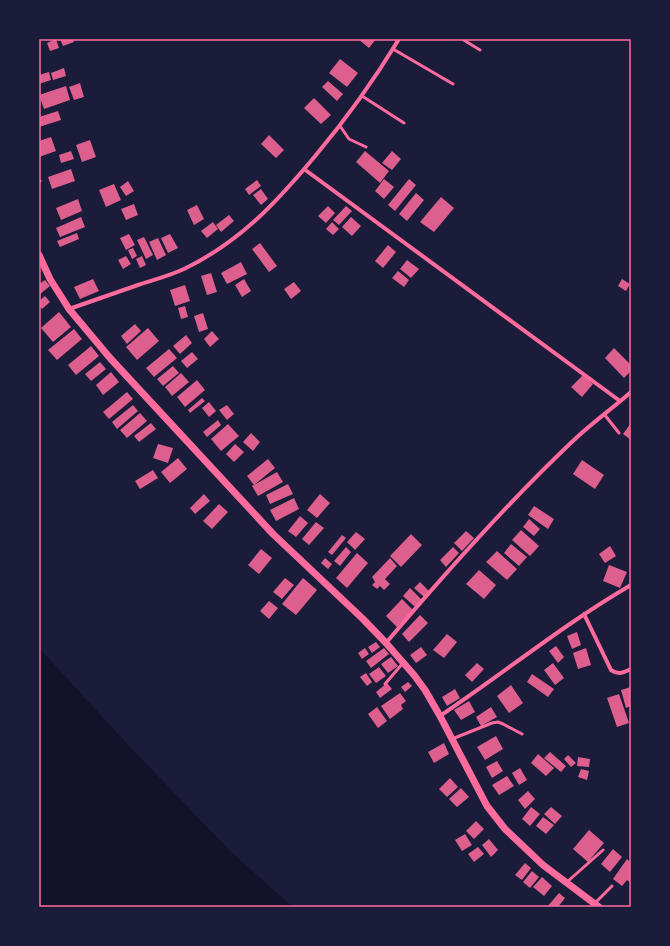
<svg xmlns="http://www.w3.org/2000/svg" width="670" height="946" viewBox="0 0 670 946" font-family="'Golos Text',sans-serif">
	<style>
		.water { fill: #12122b }
		.building { fill: #dd5f8e }
		.lines { fill: none; stroke-linecap: round; stroke-linejoin: round }
		.service { stroke: #ff6b9d; stroke-width: 3 }
		.minor { stroke: #ff6b9d; stroke-width: 4 }
		.tertiary { stroke: #ff6b9d; stroke-width: 7 }
		.neatline { fill: none; stroke: #ff6b9d; stroke-width: 1.5 }
	</style>
	<rect width="100%" height="100%" fill="#1b1b3a"/>
	<path class="water" d="M39,648L131,748L231,852L293,907H39Z"/>
	<path class="building" d="M56,39L59,48L50,51L47,43Z
		M60,39H73L74,42L63,46Z
		M358,39H376L369,48Z
		M340,59L358,73L347,87L329,73Z
		M64,68L66,76L53,80L51,73Z
		M49,72L51,80L39,84V75Z
		M328,81L343,94L337,101L322,87Z
		M80,83L84,97L74,100L69,87Z
		M66,86L70,100L44,109L39,95Z
		M314,98L331,115L321,124L304,108Z
		M58,111L61,120L39,127V117Z
		M269,135L284,150L276,158L261,144Z
		M51,137L56,151L39,157V141Z
		M90,140L96,157L82,162L76,145Z
		M71,151L74,159L61,163L59,155Z
		M365,151L389,171L380,183L356,162Z
		M392,151L401,159L392,170L382,163Z
		M71,169L75,181L52,189L48,177Z
		M384,179L394,187L384,199L375,191Z
		M409,179L416,185L395,211L388,205Z
		M257,180L261,186L249,195L245,189Z
		M128,181L134,191L126,196L120,187Z
		M114,184L121,200L106,207L99,190Z
		M261,189L268,199L261,205L253,195Z
		M416,193L424,200L407,221L399,214Z
		M441,197L454,208L434,232L420,222Z
		M78,199L82,211L61,220L56,208Z
		M134,204L138,215L126,220L121,209Z
		M197,205L204,219L194,225L187,210Z
		M328,206L335,213L326,223L318,216Z
		M346,206L352,211L339,225L333,220Z
		M229,215L234,221L221,232L216,225Z
		M81,217L85,227L60,237L56,228Z
		M351,217L361,226L352,236L342,227Z
		M213,222L218,229L207,238L201,231Z
		M332,222L339,229L333,235L326,229Z
		M77,233L79,239L60,247L57,241Z
		M129,234L135,245L126,250L120,238Z
		M170,234L178,248L168,253L161,238Z
		M144,237L153,255L146,259L137,240Z
		M158,238L166,255L157,260L149,242Z
		M260,243L277,266L269,272L252,249Z
		M388,245L396,252L383,268L375,261Z
		M133,248L137,256L132,259L128,250Z
		M126,256L131,264L123,269L118,260Z
		M142,256L146,265L140,268L136,259Z
		M407,260L419,269L411,278L400,269Z
		M241,262L247,274L227,284L221,273Z
		M398,271L409,280L404,287L392,278Z
		M211,273L217,292L207,295L201,276Z
		M93,279L99,291L80,299L74,287Z
		M244,279L251,291L242,297L235,285Z
		M622,279L630,284L626,291L618,286Z
		M45,280L50,286L39,295V284Z
		M294,282L301,291L291,299L284,289Z
		M185,285L190,301L175,306L170,290Z
		M45,296L50,302L42,309L39,305V301Z
		M185,306L188,317L181,319L178,308Z
		M59,312L71,327L53,342L41,328Z
		M203,313L208,329L199,332L194,316Z
		M135,324L141,331L127,344L121,336Z
		M148,328L159,341L137,360L126,347Z
		M74,329L82,339L57,360L48,350Z
		M212,331L219,339L210,347L204,339Z
		M186,335L192,343L180,354L173,346Z
		M91,346L99,356L76,375L68,365Z
		M614,348L631,365V371L624,378L605,358Z
		M169,349L177,358L154,377L146,368Z
		M192,352L198,359L187,368L181,361Z
		M100,362L106,369L91,381L85,374Z
		M173,366L179,373L163,386L157,379Z
		M111,372L119,382L103,395L96,385Z
		M181,373L189,382L172,396L165,387Z
		M583,375L593,384L582,397L571,387Z
		M197,380L205,390L185,407L177,397Z
		M127,392L133,399L109,419L103,412Z
		M202,398L205,401L190,413L188,410Z
		M209,402L216,411L209,417L202,408Z
		M133,405L138,411L117,429L112,422Z
		M227,405L234,414L227,420L219,410Z
		M140,413L147,421L127,438L120,430Z
		M218,420L221,425L207,437L203,432Z
		M151,423L156,429L139,442L134,436Z
		M631,423V440L623,434Z
		M228,424L239,436L221,451L211,439Z
		M251,433L260,442L253,451L243,442Z
		M158,444L173,448L168,463L153,458Z
		M235,444L244,452L234,462L226,454Z
		M178,458L187,469L170,483L161,472Z
		M268,459L275,468L254,485L247,476Z
		M582,460L604,475L595,489L573,474Z
		M153,470L158,478L140,489L135,481Z
		M277,472L283,482L258,496L252,486Z
		M288,484L293,494L270,504L266,495Z
		M204,494L210,501L195,514L190,508Z
		M320,494L330,503L317,518L307,510Z
		M294,498L299,509L276,521L270,510Z
		M219,504L228,512L212,529L203,521Z
		M534,506L554,519L548,529L528,515Z
		M300,516L308,523L296,537L288,531Z
		M529,519L540,529L534,536L523,527Z
		M316,522L324,528L309,545L302,539Z
		M521,530L539,546L530,556L512,540Z
		M466,531L474,538L462,551L454,543Z
		M356,532L365,539L355,550L347,542Z
		M411,534L422,545L401,567L390,556Z
		M342,535L346,538L332,555L328,552Z
		M511,544L527,557L519,566L504,553Z
		M610,546L616,556L605,563L599,554Z
		M346,547L351,552L340,566L334,561Z
		M453,547L459,553L446,567L440,560Z
		M261,549L272,558L259,574L248,565Z
		M497,551L517,569L507,580L486,562Z
		M357,553L368,563L347,588L336,578Z
		M325,558L332,564L328,569L321,563Z
		M390,558L397,566L385,579L390,584L384,590L380,586L377,589L372,585L375,582L372,577Z
		M609,565L627,572L620,588L603,581Z
		M479,570L496,585L484,599L466,584Z
		M285,578L294,585L282,599L273,592Z
		M303,578L317,590L296,615L282,604Z
		M420,582L429,591L424,597L414,588Z
		M410,588L422,600L415,607L403,596Z
		M402,599L413,610L397,627L386,616Z
		M269,601L278,608L269,619L260,611Z
		M420,615L428,623L409,642L402,634Z
		M577,632L581,645L572,649L567,636Z
		M447,634L457,642L444,658L433,650Z
		M376,642L380,647L372,653L368,647Z
		M556,646L564,657L558,663L549,651Z
		M421,647L427,655L416,663L410,655Z
		M365,648L369,654L362,659L358,653Z
		M384,648L389,654L371,668L366,661Z
		M586,648L591,665L578,669L573,653Z
		M391,657L398,666L388,673L381,664Z
		M477,663L484,669L472,682L465,675Z
		M553,663L564,678L555,685L544,670Z
		M379,667L386,676L376,683L369,674Z
		M366,673L372,682L367,686L360,677Z
		M532,674L554,689L548,697L527,682Z
		M408,682L412,686L405,692L401,687Z
		M387,683L392,689L380,698L376,692Z
		M511,685L523,703L509,713L497,696Z
		M631,687V706L626,708L621,690Z
		M455,689L460,698L447,706L442,697Z
		M400,693L406,701L401,705L403,709L390,719L381,706Z
		M619,694L629,723L617,727L607,698Z
		M469,701L475,712L461,720L454,710Z
		M377,707L387,721L378,728L368,714Z
		M491,707L497,717L481,726L476,717Z
		M496,736L503,749L485,760L477,747Z
		M444,743L449,754L434,763L428,752Z
		M550,752L566,766L561,772L544,758Z
		M538,754L554,768L546,776L531,763Z
		M568,755L576,763L571,767L564,759Z
		M578,757L590,759L589,767L577,766Z
		M497,761L503,771L492,778L486,767Z
		M520,768L527,780L519,785L512,773Z
		M581,769L589,771L587,780L578,777Z
		M507,776L514,786L499,795L492,785Z
		M450,778L458,787L447,797L439,789Z
		M461,788L469,797L457,807L449,799Z
		M528,791L535,799L525,809L518,800Z
		M531,807L540,814L530,826L522,819Z
		M551,807L562,816L555,824L544,814Z
		M543,817L554,825L546,834L536,826Z
		M476,821L484,829L474,839L466,831Z
		M589,830L604,843L588,862L573,849Z
		M465,834L472,845L462,851L455,840Z
		M489,839L498,850L491,857L482,845Z
		M478,847L484,854L474,862L468,854Z
		M613,849L622,857L610,872L601,864Z
		M627,859L631,863V883L627,880L622,886L613,879Z
		M525,863L531,868L522,880L515,875Z
		M532,871L539,877L530,888L523,882Z
		M542,877L552,886L544,896L533,887Z
		M559,893L565,898L558,907H547Z"/>
	<g class="lines">
		<path class="service" d="M462,39L480,50
			M393,49L453,84
			M362,96L404,123
			M340,126L349,139L366,147
			M39,182L40,181
			M604,414L619,433
			M385,684L403,663
			M452,739L492,723L498,722L503,724L522,734
			M567,882L603,850
			M594,904L612,886"/>
		<path class="minor" d="M304,169L620,401
			M69,309C92,301 115,293 138,285C153,280 169,276 184,269C240,242 277,202 316,155C347,118 374,80 399,39
			M584,614L611,670C618,675 623,673 631,669
			M386,643C446,572 508,502 575,439C593,422 613,408 631,392
			M440,716C504,673 564,624 631,585"/>
		<path class="tertiary" d="M39,255L50,279L69,309L110,358L273,534L363,619L386,643L414,675L425,690L440,716L487,806L505,829L543,865L599,907"/>
	</g>
	<rect width="670" height="946" fill="none" stroke="#1b1b3a" stroke-width="80"/>
	<rect x="40" y="40" width="590" height="866" class="neatline"/>
</svg>
